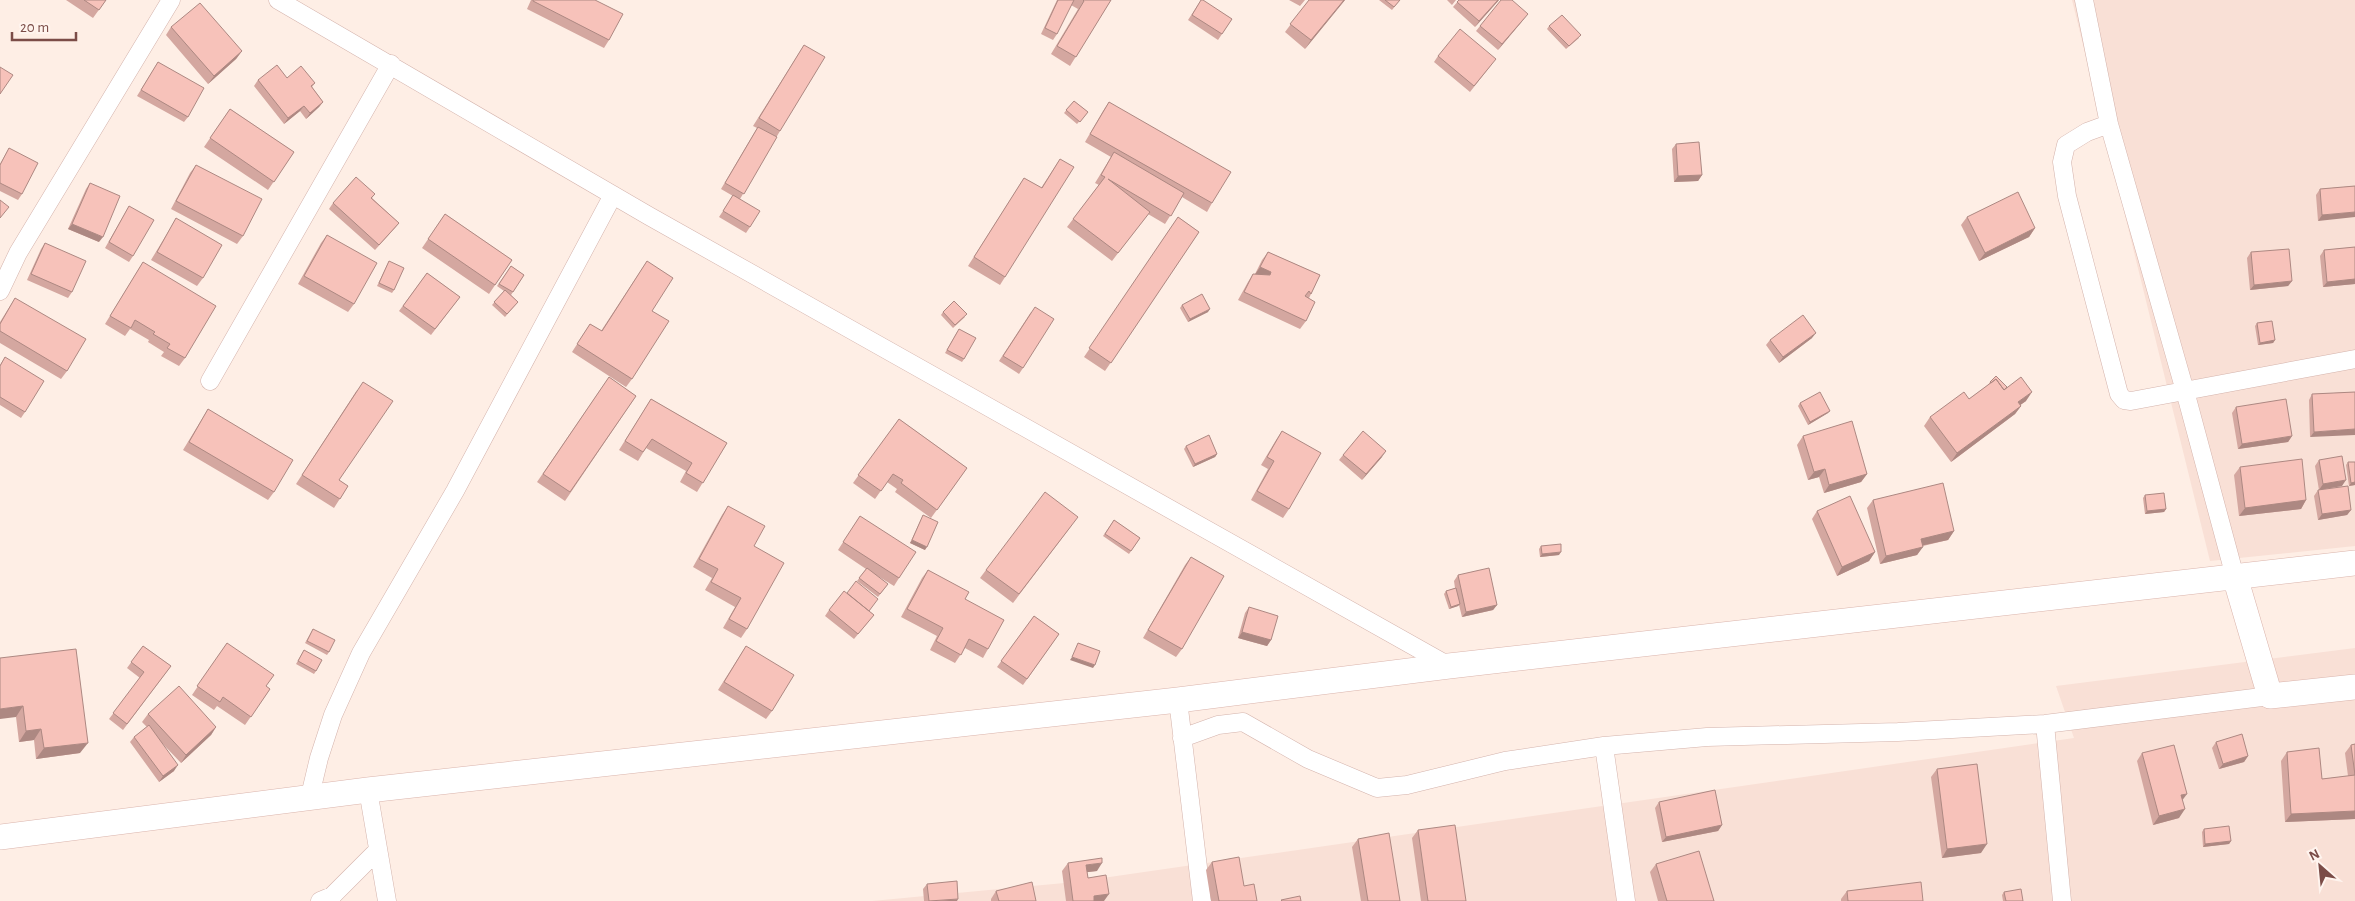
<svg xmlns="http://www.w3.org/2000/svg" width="2355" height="901" viewBox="0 0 2355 901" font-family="'Alegreya Sans',sans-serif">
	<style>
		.residential { fill: #f9e0d6 }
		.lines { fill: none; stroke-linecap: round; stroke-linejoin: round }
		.street-casing { stroke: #d4b3ac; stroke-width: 19 }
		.secondary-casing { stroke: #dab4ac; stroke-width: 26 }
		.street { stroke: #fff; stroke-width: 18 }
		.secondary { stroke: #fff; stroke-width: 25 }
		.wall { fill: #d4a7a0 }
		.shaded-wall { fill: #ad8882 }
		.building { fill: #f7c2ba; stroke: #ad8882 }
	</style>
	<rect width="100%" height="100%" fill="#feeee5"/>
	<path class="residential" d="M2072,0H2355V546L2210,561Z
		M2355,648V901H872L1075,882L2074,738L2056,686Z"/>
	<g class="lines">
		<defs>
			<path id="street" d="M278,0L649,216L1449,666
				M2084,0L2109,124L2185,391L2235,577
				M2109,124L2087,132L2066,145L2062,162L2067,196L2119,394L2124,400L2131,401L2355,359
				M0,291L18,253L171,0
				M210,381L391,64
				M1178,700L1202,901
				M2045,724L2062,901
				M1182,738L1218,725L1243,722L1308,759L1377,788L1407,785L1505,761L1604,746L1707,737L1898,732L2045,724L2270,696
				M1604,746L1626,901
				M368,790L387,901
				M309,800L319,758L333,715L361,653L455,491L613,195
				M320,901L332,896L378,850"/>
			<path id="secondary" d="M2235,577L2270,696L2355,687
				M0,837L368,790L1178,700L1449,666L2355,563"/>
		</defs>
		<use href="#street" class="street-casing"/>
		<use href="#secondary" class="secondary-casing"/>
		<use href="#street" class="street"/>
		<use href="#secondary" class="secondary"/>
	</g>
	<path class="wall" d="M66,0H106L93,18Z
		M531,0H595L609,40L604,48L527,9Z
		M1057,0H1111L1070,66L1051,54L1078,9L1071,5L1057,34L1053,40L1041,34Z
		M1201,0L1232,19L1218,40L1188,20Z
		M1289,0H1305L1300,6Z
		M1309,0H1345L1305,49L1285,32Z
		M1379,0H1400L1392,10Z
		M1447,0H1456L1452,5Z
		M1459,0H1499L1475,27L1453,7Z
		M1524,19L1498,50L1476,31L1480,26Z
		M1549,26L1579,38L1566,49L1547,29Z
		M171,27L242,51L236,59L208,84L166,35Z
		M804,45L780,131L740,199L750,227L746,233L719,217L733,196L721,189L757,128L753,126Z
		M1438,56L1492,64L1470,92L1434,62Z
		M158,62L188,117L184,122L137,96Z
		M287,78L315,83L312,87L323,102L319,107L306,119L300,111L284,124L254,86L258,80Z
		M1074,101L1088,112L1077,124L1064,113Z
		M1109,102L1212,203L1207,212L1182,197L1165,224L1148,214L1112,261L1067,227L1099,185L1095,183L1111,157L1085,142L1103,111Z
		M230,109L294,152L268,190L204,147Z
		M1676,144L1702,175L1698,181L1674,182L1672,149Z
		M9,148L22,194L18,200L0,191V164Z
		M1060,159L1005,277L1000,285L968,266L1024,178L1041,188Z
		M196,165L243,236L237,244L171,209L190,173Z
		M90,183L99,242L68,229L86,189Z
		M2355,186L2318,221L2316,195L2320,189Z
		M375,194L372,198L399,223L395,228L375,250L329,209L333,203Z
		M129,206L133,256L129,262L105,248Z
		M445,214L512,260L489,294L422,248Z
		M1178,217L1199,232L1105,371L1084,357Z
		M1967,217L2035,228L2029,237L1979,261L1961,225Z
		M176,218L203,278L197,286L151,260L171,227Z
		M327,235L354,304L348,312L298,284L321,243Z
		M45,243L72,292L68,298L27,280L41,249Z
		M2355,247V284L2323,287L2320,256L2324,250Z
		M1268,252L1320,275L1311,294L1309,298L1306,321L1300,329L1238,300L1248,282L1253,274H1255L1262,260Z
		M2251,252L2292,281L2288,286L2250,290L2247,258Z
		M389,261L394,290L392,293L377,286Z
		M647,261L652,311L632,379L626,387L572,352L590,324L601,331Z
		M143,262L185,358L179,366L161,356L164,352L148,342L149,340L130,329L125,336L105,324Z
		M511,266L524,275L511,295L518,302L505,317L492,305L504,291L497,286Z
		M427,273L460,297L431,335L399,311Z
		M15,298L67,371L61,379L0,343V322Z
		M1182,305L1208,312L1188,322L1180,308Z
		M943,312L965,317L953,328L941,315Z
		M1031,312L1023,368L1019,374L999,361Z
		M2257,323L2275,340L2273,343L2258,345L2255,326Z
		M957,332L964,359L962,362L945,353Z
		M1812,338L1779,363L1766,345L1770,340Z
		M5,357L25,412L21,418L0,405V365Z
		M609,377L636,396L565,501L537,482Z
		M1990,382L2007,387L2026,401L2020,405L2021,406L2015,414L1951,462L1924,426L1930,417L1969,399L1988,385Z
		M357,390L339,480L348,486L334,508L296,484Z
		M2355,392L2310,437L2309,400L2312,394Z
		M651,399L727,443L697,492L680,482L686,471L646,448L638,461L619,450Z
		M1800,403L1828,413L1808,425L1798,406Z
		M2236,407L2292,436L2288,442L2238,449L2232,413Z
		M208,409L274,492L268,500L183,450Z
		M899,419L967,468L931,518L895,492L897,489L887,482L875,499L853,483Z
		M1282,431L1289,509L1283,518L1251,500L1268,469L1261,465L1276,440Z
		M1803,436L1867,474L1861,482L1824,493L1819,477L1808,480L1797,445Z
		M1186,446L1217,454L1215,457L1193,467L1184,449Z
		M1343,455L1382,457L1362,480L1339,460Z
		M2319,460L2342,486L2319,490L2315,466Z
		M2348,462H2355V485L2349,486L2346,465Z
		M2240,467L2306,500L2301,509L2239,516L2234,475Z
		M2318,490L2351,510L2347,515L2318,520L2314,496Z
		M2145,495L2166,509L2164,512L2145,514L2143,498Z
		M1873,500L1954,531L1948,540L1923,546L1917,555L1880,564L1867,508Z
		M728,506L754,546L747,629L741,638L723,628L735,607L705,590L712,578L693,567L722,515Z
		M1817,511L1875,552L1869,561L1837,576L1812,519Z
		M923,515L925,550L910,543Z
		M860,516L899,578L894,586L876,575L888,584L878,597L857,581L866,569L838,550Z
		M1114,520L1140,538L1129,554L1103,536Z
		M1072,525L1013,603L980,578L986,570Z
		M1541,546L1559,555L1540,557L1539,549Z
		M1191,557L1182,649L1176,657L1143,638L1185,565Z
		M928,570L965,599L988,649L983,658L965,648L955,663L930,650L937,636L901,617L922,578Z
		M1458,575L1497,605L1493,610L1462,617L1459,605L1458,606L1449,609L1444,594L1446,591L1455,588L1454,581Z
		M1249,607L1271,640L1267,646L1238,638L1245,613Z
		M829,610L869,611L874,615L854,639L825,616Z
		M1034,616L1059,634L1023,685L997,667Z
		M313,629L329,652L327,655L305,643Z
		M227,643L266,686L270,689L245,725L217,706L214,710L192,695Z
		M143,646L171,666L123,730L109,719L140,678L127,668Z
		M746,646L772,711L766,719L718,690Z
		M304,650L316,671L314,674L296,664Z
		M0,658L80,753L36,759L34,740L19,742L16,717Z
		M148,714L216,727L211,735L181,763L161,742L174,771L159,782L130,742L134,737L147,727L142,722Z
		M2216,742L2248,756L2244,762L2219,769L2212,748Z
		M2355,744V819L2285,822L2281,761L2287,752L2322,779L2348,776L2345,753L2351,745Z
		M2142,753L2182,800L2179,818L2153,825L2137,761Z
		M1937,769L1981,853L1942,858L1931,777Z
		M1659,802L1722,825L1718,831L1662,842L1655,808Z
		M2204,829L2231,841L2229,844L2203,847L2202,832Z
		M1418,830L1466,901H1421L1412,838Z
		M1358,839L1400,901H1361L1352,847Z
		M1212,862L1244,886L1257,901H1211L1206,870Z
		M1068,863L1097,871L1087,872L1088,878L1104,901H1066L1062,871Z
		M1656,864L1714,901H1658L1650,872Z
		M927,884L957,901H924L923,889Z
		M996,891L1036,901H991V899Z
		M1847,891L1923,901H1841V899Z
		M2004,892L2023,901H2003L2002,895Z"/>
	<path class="shaded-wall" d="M1344,0H1345L1305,49L1311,40Z
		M1498,0H1499L1475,27L1479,21Z
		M1528,14L1524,19L1498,50L1502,44Z
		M242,51L236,59L208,84L214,76Z
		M323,102L319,107L306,119L310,113Z
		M304,106L300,111L284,124L288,118Z
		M1702,175L1698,181L1674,182L1678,176Z
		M2355,212V217L2318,221L2322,215Z
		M72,224L103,237L99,242L68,229Z
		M2035,228L2029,237L1979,261L1985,253Z
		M1260,267L1271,272L1266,281L1254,276Z
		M2355,279V284L2323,287L2327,282Z
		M2292,281L2288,286L2250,290L2254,285Z
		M1210,309L1208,312L1188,322L1190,319Z
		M1816,333L1812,338L1779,363L1783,357Z
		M2275,340L2273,343L2258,345L2260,343Z
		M2032,392L2026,401L2012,411L2018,402Z
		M2021,406L2015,414L1951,462L1957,453Z
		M1830,411L1828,413L1808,425L1810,422Z
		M2355,429V435L2310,437L2314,432Z
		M2292,436L2288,442L2238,449L2242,444Z
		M1386,451L1382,457L1362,480L1366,474Z
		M1217,454L1215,457L1193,467L1195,464Z
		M1825,469L1819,477L1808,480L1814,472Z
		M1867,474L1861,482L1824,493L1829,485Z
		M2346,480L2342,486L2319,490L2323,484Z
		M2355,482V485L2349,486L2351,483Z
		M2306,500L2301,509L2239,516L2245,508Z
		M2166,509L2164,512L2145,514L2147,511Z
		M2351,510L2347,515L2318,520L2322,514Z
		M1954,531L1948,540L1915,547L1921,539Z
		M912,540L927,547L925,550L910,543Z
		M1923,547L1917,555L1880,564L1886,556Z
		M1561,552L1559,555L1540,557L1542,554Z
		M1875,552L1869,561L1837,576L1842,567Z
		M1460,604L1458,606L1449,609L1451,607Z
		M1497,605L1493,610L1462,617L1466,612Z
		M1242,632L1271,640L1267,646L1238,638Z
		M1072,657L1095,665L1093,668L1070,660Z
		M23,706L16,717L0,719V709Z
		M216,727L211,735L181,763L186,755Z
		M41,729L34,740L19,742L26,731Z
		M88,743L80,753L36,759L44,748Z
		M2248,756L2244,762L2219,769L2223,764Z
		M178,765L174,771L159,782L163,776Z
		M2187,794L2181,802V795Z
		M2185,809L2179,818L2153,825L2159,816Z
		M2355,811V819L2285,822L2291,814Z
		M1722,825L1718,831L1662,842L1666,837Z
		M2231,841L2229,844L2203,847L2205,844Z
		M1987,844L1981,853L1942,858L1947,849Z
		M1102,863L1097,871L1080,873L1086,865Z
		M1109,894L1104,901H1090L1094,896Z
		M958,899L957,901H940Z"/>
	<path class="building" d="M84,0H106L99,10Z
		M533,0H595L623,14L609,40L533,1Z
		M1058,0H1074L1057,34L1045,28Z
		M1083,0H1111L1076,57L1057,46L1084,1Z
		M1201,0H1203L1232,19L1222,34L1192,15Z
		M1309,0H1344L1311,40L1290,24Z
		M1385,0H1400L1394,7Z
		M1459,0H1498L1479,21L1457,2Z
		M1501,0H1512L1528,14L1502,44L1480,26Z
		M200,3L242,51L214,76L171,27Z
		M1562,15L1581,35L1569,46L1549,26Z
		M1460,29L1496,59L1474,86L1438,56Z
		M804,45L825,57L780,131L759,118Z
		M158,62L204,88L188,117L141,90Z
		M277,65L287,78L301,66L315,83L311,86L323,102L310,113L304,106L288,118L258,80Z
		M0,67L13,75L0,94Z
		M1074,101L1088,112L1080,122L1066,110Z
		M1109,102L1231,172L1212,203L1090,134Z
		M230,109L294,152L274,182L210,138Z
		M758,127L777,137L744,194L725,183Z
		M1699,142L1702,175L1678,176L1676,144Z
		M9,148L38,163L22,194L0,183V165Z
		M1114,152L1184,193L1171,216L1108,179L1150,212L1118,253L1073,219L1105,177L1101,175Z
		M1060,159L1074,167L1005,277L974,257L1024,178L1042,188Z
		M196,165L262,199L243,236L176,201Z
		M356,177L375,194L371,198L399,223L379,245L333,203Z
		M90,183L120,196L103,237L72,224Z
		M2355,186V212L2322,215L2320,189Z
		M2018,192L2035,228L1985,253L1967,217Z
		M733,195L760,211L750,227L723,211Z
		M0,200L9,207L0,218Z
		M129,206L154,220L133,256L109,242Z
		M445,214L512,260L495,285L428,239Z
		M1178,217L1199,232L1111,363L1089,348Z
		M176,218L222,245L203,278L157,252Z
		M327,235L377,263L354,304L304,276Z
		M45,243L86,261L72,292L31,274Z
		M2355,247V279L2327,282L2324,250Z
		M2289,249L2292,281L2254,285L2251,252Z
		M1268,252L1320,275L1311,294L1309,291L1305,296L1315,302L1306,321L1244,292L1253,274L1270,275L1271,272L1260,267Z
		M389,261L404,268L394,290L379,283Z
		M647,261L673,278L652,311L669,321L632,379L577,344L590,324L602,331Z
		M143,262L216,306L185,358L167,348L170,344L153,334L155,332L135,320L131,328L110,316Z
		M511,266L524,275L513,292L499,284Z
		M427,273L460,297L435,329L403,306Z
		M505,290L518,302L507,314L494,302Z
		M1202,294L1210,309L1190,319L1182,305Z
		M15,298L86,339L67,371L0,331V324Z
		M954,301L967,314L955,325L943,312Z
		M1035,307L1054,319L1023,368L1003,356Z
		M1803,315L1816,333L1783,357L1770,340Z
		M2272,321L2275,340L2260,343L2257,323Z
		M959,329L976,338L964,359L947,350Z
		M5,357L44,381L25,412L0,397V366Z
		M1996,376L2007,387L2004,390L1996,379L1991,383L1990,382Z
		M609,377L636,396L570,492L543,474Z
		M2021,377L2032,392L2018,402L2021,406L1957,453L1930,417L1964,392L1969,399L1996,379L2004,390Z
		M363,382L393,401L339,480L348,486L340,499L302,475Z
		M1820,392L1830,411L1810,422L1800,403Z
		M2355,392V429L2314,432L2312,394Z
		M651,399L727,443L703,483L686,473L692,463L652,439L643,452L625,441Z
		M2286,399L2292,436L2242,444L2236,407Z
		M208,409L293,460L274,492L189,442Z
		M899,419L967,468L937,510L901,483L903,480L893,474L881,491L858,475Z
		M1852,421L1867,474L1829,485L1825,469L1814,472L1803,436Z
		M1282,431L1321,453L1289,509L1257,491L1274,461L1267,457Z
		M1363,431L1386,451L1366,474L1343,455Z
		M1209,435L1217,454L1195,464L1186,446Z
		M2342,456L2346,480L2323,484L2319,460Z
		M2302,459L2306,500L2245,508L2240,467Z
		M2348,462H2355V482L2351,483Z
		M1943,483L1954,531L1921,539L1923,547L1886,556L1873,500Z
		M2348,486L2351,510L2322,514L2318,490Z
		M1045,492L1078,517L1019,594L986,570Z
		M2164,493L2166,509L2147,511L2145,495Z
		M1850,496L1875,552L1842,567L1817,511Z
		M728,506L765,526L754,546L784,563L747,629L729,619L741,598L711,582L718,569L699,559Z
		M923,515L938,522L927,547L912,540Z
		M860,516L916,552L899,578L843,542Z
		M1114,520L1140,538L1131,551L1105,534Z
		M1561,544V552L1542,554L1541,546Z
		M1191,557L1224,576L1182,649L1148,630Z
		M867,568L888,584L880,594L859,578Z
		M1489,568L1497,605L1466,612L1458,575Z
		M928,570L969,592L965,599L1004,620L988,649L969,639L961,655L936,641L943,628L907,609Z
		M856,581L878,599L869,611L847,593Z
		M1456,588L1460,604L1451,607L1446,591Z
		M844,591L874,615L858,634L829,610Z
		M1249,607L1278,616L1271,640L1242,632Z
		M1034,616L1059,634L1027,679L1001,661Z
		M313,629L335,640L329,652L307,641Z
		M227,643L274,675L266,686L270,689L251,717L223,697L220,702L197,686Z
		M1078,643L1100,651L1095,665L1072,657Z
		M143,646L171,666L127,724L113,713L144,672L131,662Z
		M746,646L794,675L772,711L724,682Z
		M76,649L88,743L44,748L41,729L26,731L23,706L0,709V658Z
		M304,650L322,660L316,671L298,661Z
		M179,686L216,727L186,755L148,714Z
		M149,725L178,765L163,776L134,737Z
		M2242,734L2248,756L2223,764L2216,742Z
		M2355,744V811L2291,814L2287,752L2319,748L2322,779L2355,775L2351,745Z
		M2174,745L2187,794L2181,795L2185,809L2159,816L2142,753Z
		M1977,764L1987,844L1947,849L1937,769Z
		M1715,790L1722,825L1666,837L1659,802Z
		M1455,825L1466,901H1428L1418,830Z
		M2229,826L2231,841L2205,844L2204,829Z
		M1389,833L1400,901H1368L1358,839Z
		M1699,851L1714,901H1667L1656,864Z
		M1239,857L1244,886L1254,884L1257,901H1219L1212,862Z
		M1102,858V863L1086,865L1088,878L1106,875L1109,894L1094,896V901H1073L1068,863Z
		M957,881L958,899L929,901L927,884Z
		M1032,882L1036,901H999L996,891Z
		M1921,882L1923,901H1848L1847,891Z
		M2021,889L2023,901H2006L2004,892Z
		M1300,896L1301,901H1282L1281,900Z"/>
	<g transform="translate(2320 866) rotate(333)" stroke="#fff4ee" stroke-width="4" paint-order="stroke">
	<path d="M0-4L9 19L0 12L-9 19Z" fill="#7b4c47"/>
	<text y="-8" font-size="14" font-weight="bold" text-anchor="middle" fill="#7b4c47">N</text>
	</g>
	<path d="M12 32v8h64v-8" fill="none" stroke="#7b4c47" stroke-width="2.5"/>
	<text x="20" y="32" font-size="15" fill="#7b4c47" stroke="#fff4ee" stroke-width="4" paint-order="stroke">20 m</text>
</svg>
